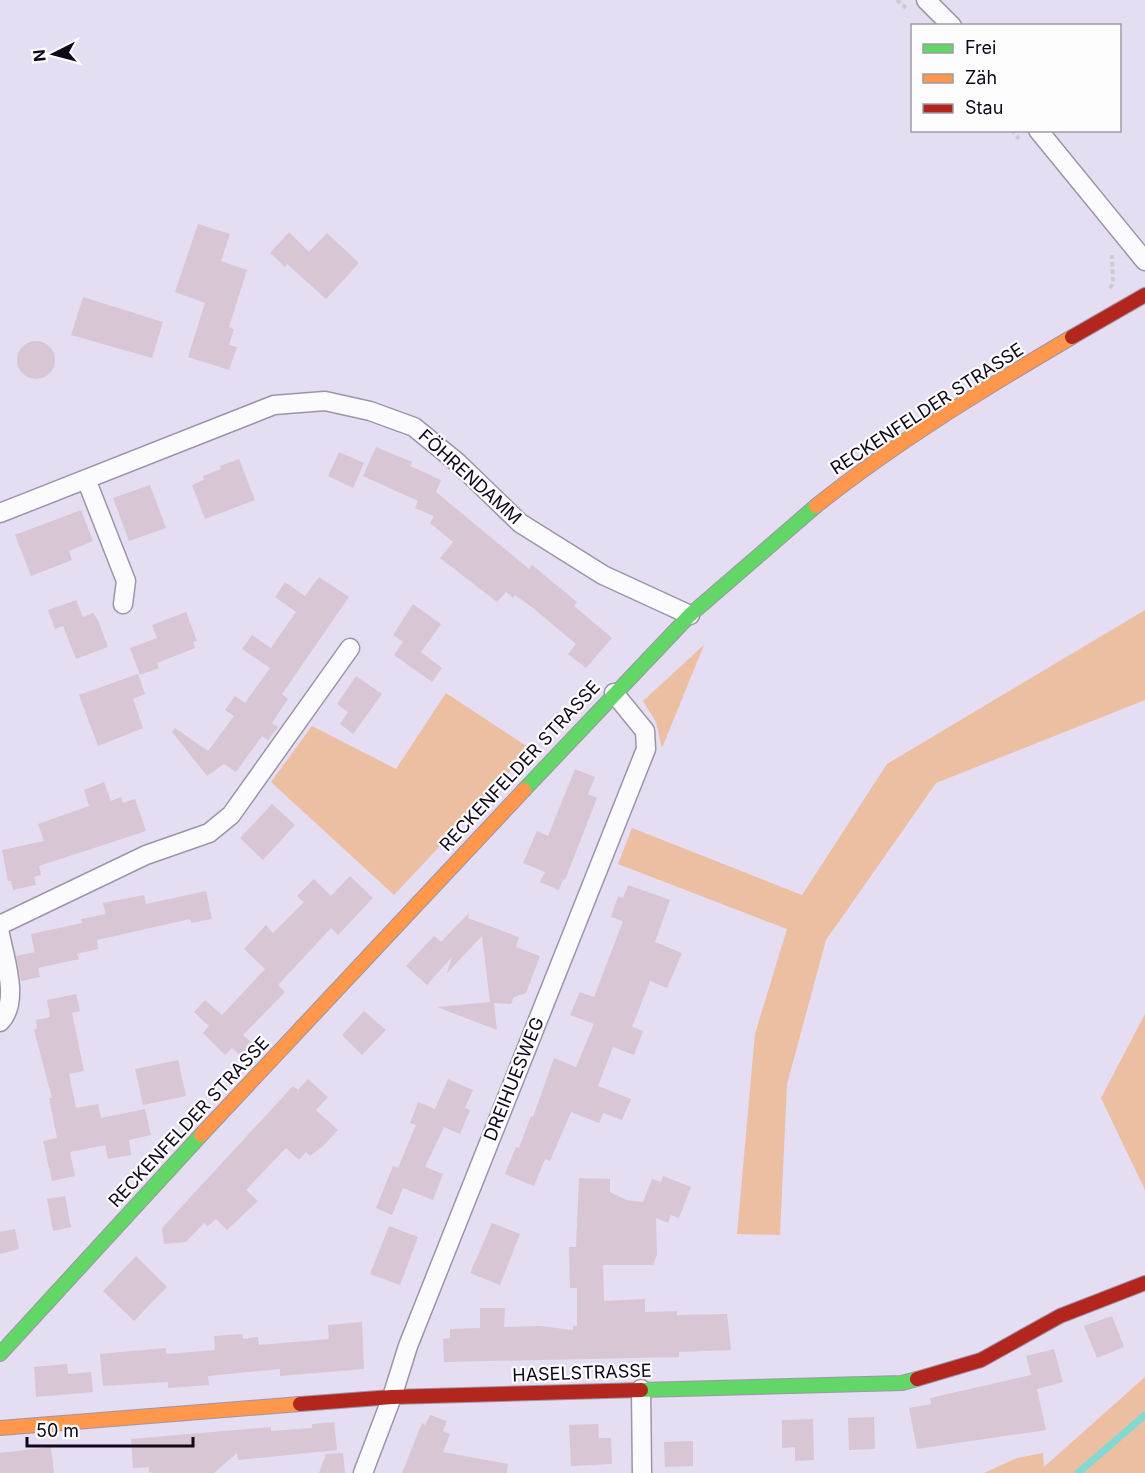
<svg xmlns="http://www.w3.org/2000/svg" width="1145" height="1473" viewBox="0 0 1145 1473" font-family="Inter,sans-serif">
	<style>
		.green { fill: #ecbea2 }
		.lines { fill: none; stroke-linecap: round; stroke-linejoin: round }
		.stream { stroke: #81d9d1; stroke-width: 7 }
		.building { fill: #d8c6d4 }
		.street-casing { stroke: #9c95a8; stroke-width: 21 }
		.fast-casing { stroke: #9c95a8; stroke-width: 16 }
		.slow-casing { stroke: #9c95a8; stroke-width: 16 }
		.jam-casing { stroke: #9c95a8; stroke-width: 16 }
		.path { stroke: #cdcad1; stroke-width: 4; stroke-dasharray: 4.5 3; stroke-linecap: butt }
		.street { stroke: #fbfafd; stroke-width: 18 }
		.fast { stroke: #63d668; stroke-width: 14 }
		.slow { stroke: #ff974d; stroke-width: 14 }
		.jam { stroke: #b3261e; stroke-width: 14 }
		.labels { text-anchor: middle; stroke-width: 4.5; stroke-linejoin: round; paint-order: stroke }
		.street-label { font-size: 18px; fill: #10071b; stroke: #fdfdfd }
	</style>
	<rect width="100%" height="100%" fill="#e5ddf2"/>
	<path class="green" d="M1145,610V700L936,783L826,940L787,1084L780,1235L737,1234L755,1034L787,929L618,864L632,828L802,895L887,764Z
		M704,645L662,748L656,722L643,701Z
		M446,693L531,749L394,895L271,782L312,726L396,769Z
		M1145,1014V1190L1101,1098Z
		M1145,1377V1473H984L1017,1458L1043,1453L1044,1467Z"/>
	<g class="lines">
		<path class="stream" d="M1078,1473L1145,1415"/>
	</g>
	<path class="building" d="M198,224L230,234L221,261L247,270L229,327L234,329L229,345L237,347L229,370L188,357L205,303L175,292Z
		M289,232L309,252L327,233L359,263L326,299L287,264L285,267L270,253Z
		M83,297L163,322L152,358L71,335Z
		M17 360a19 19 0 1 1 38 0a19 19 0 1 1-38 0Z
		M376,447L412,462L410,466L441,480L436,492L529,569L532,565L577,602L574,606L612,638L586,668L568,654L576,644L533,608L515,595L513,598L506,592L497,602L440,558L453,542L430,523L434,516L415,508L418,501L363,476Z
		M339,452L364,463L353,488L328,476Z
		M239,459L255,500L205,519L192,485L204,480L203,476L221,469L220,466Z
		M150,485L166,528L129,541L113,498Z
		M81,510L93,541L69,551L72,560L31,576L15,535Z
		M319,577L349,597L282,694L288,699L272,723L278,727L268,740L262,736L236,772L224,764L207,776L172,732L175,728L208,751L234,716L225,710L235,696L245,703L270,668L242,649L252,635L271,648L296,612L275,597L285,582L305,596Z
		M76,600L83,617L93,613L98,620L108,647L76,659L63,626L55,629L48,610Z
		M413,604L441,624L421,652L442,668L432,682L394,655L403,642L393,635Z
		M186,612L197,641L193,642L195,648L157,663L159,668L140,675L130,648L157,638L152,625Z
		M138,674L145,694L133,699L143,728L98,746L79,695Z
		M356,676L382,694L353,734L340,724L348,712L337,704Z
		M575,769L595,777L588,794L597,798L565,880L563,879L559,890L540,882L545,872L523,863L537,831L548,836Z
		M104,782L111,801L121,797L123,803L135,799L146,831L39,866L41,875L34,877L36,885L13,890L11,881H8L2,850L44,841L38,824L89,806L84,790Z
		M272,804L295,825L263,860L240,838Z
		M350,876L373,898L338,935L331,928L278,985L285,992L243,1035L255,1046L243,1058L232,1048L225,1055L203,1033L209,1026L194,1012L205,1000L222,1015L265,969L244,949L266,925L273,933L304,902L297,896L314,879L331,896Z
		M628,885L670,900L655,942L682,953L667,988L650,981L632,1027L643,1031L634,1055L613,1047L598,1086L631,1099L622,1120L603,1113L599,1123L571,1112L550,1161L545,1159L534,1186L505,1174L516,1147L519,1148L531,1116L533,1117L554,1058L576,1067L594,1024L570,1015L580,992L594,997L623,921L611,917L618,896L623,898Z
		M206,891L212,919L191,923L190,919L97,940L98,949L77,954L79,959L38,968L31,934L82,923L81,919L106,914L103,903L144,895L146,904Z
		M469,913L468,918L519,937L516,947L540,956L526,993L514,997L511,1004L494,1003L497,1030L437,1007L490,1002L482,936L447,973L452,957L427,985L406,966L434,936L441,942Z
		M35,952L40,977L21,981L16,956Z
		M76,994L80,1011L72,1013L84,1071L69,1074L76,1108L98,1104L101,1118L145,1109L151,1135L129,1140L131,1155L108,1159L105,1145L70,1152L75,1176L52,1181L43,1141L57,1138L49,1098H52L34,1030L37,1029L36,1020L50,1017L47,1000Z
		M364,1011L386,1030L362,1055L342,1035Z
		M178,1060L186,1096L143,1105L135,1069Z
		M308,1079L328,1097L316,1110L338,1130L323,1146L310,1156L306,1152L299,1160L286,1148L246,1190L258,1201L227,1230L216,1219L208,1226L204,1223L186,1242L164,1244L162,1228L293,1086L298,1090Z
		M448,1079L473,1090L465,1108L470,1110L460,1134L444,1127L425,1167L443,1174L433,1200L403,1188L392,1215L376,1208L393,1166L398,1168L416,1125L410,1123L418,1102L435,1109Z
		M663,1176L691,1187L679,1218L671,1215L668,1223L656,1218L657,1255L653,1265H603L604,1301L645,1299V1312L677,1311V1315L727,1314L731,1350L679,1352V1357L444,1362L443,1339L450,1338V1329L480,1328V1308H505L504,1327L540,1326L573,1330V1326H577V1288H570L569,1247H576L579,1178L610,1179V1192L626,1200L643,1202L652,1179L661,1182Z
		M65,1196L71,1227L53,1231L47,1199Z
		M492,1223L520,1234L500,1285L470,1273Z
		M389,1226L418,1237L400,1285L370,1274Z
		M15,1229L19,1249L0,1254V1232Z
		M136,1256L167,1287L134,1321L103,1291Z
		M1112,1316L1124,1347L1097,1358L1084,1326Z
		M362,1322L364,1369L280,1376V1369L208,1376L209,1385L168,1388V1382L103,1386L100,1354L166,1348V1354L215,1350L214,1336L242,1334L243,1339L258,1337L259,1345L329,1339L328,1325Z
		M1054,1349L1063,1382L1037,1389L1046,1430L917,1449L909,1408L931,1404L930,1398L1031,1375L1026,1356Z
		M67,1364L68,1374L91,1372L93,1392L36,1397L34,1367Z
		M430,1415L447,1421L443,1431L450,1434L443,1452L508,1464L507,1473H402L422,1423L425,1425Z
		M874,1417L875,1449L849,1450L848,1418Z
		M813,1419L814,1460L795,1461V1447L782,1448V1420Z
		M334,1422L337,1450L238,1460L237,1453L214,1473H153L149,1472V1467L133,1468L131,1439L271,1427V1431L312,1428V1424Z
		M598,1424L599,1438H611L612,1464L571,1466L569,1425Z
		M693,1441V1466L665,1467L664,1442Z
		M51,1447L54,1473H0V1453Z
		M343,1453L345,1473H319L326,1454Z"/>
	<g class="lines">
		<defs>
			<path id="street" d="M926,0L952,26
				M1038,130L1145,261
				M86,479L126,581L123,604
				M0,513L274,405L325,401L370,411L414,427L458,463L520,523L603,575L690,615
				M0,925L146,855L209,833L231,815L350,648
				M0,934C5,960 20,1002 0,1022
				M641,1389L642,1473
				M363,1473L392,1397L408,1346L646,749L645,731L614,693"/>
			<path id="fast" d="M524,790L690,615L816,506
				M0,1354L201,1135
				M641,1390L902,1383L917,1379"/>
			<path id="slow" d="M816,506C896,442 984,389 1072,337
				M201,1135L524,790
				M0,1428L300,1404"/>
			<path id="jam" d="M1072,337L1145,295
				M917,1379L981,1360L1060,1316L1145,1283
				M300,1404L392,1397L641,1390"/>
		</defs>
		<use href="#street" class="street-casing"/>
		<use href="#fast" class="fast-casing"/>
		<use href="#slow" class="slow-casing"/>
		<use href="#jam" class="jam-casing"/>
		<path class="path" d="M897,0L908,10
			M1012,130L1019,139
			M1110,288L1113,283L1112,255"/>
		<use href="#street" class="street"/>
		<use href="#fast" class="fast"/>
		<use href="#slow" class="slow"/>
		<use href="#jam" class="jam"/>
	</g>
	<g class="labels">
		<g class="street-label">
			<text transform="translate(927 409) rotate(-33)" y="6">RECKENFELDER STRASSE</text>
			<text transform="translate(470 477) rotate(42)" y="6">FÖHRENDAMM</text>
			<text transform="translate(520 766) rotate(-47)" y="6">RECKENFELDER STRASSE</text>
			<text transform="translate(514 1079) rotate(-68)" y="6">DREIHUESWEG</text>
			<text transform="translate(189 1122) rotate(-47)" y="6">RECKENFELDER STRASSE</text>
			<text transform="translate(582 1373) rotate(-2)" y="6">HASELSTRASSE</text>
		</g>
	</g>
	<rect x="911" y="24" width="210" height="108" fill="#fdfdfd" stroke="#9e9ba3" stroke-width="1.5"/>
	<rect x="923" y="44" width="30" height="9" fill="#63d668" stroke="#9e9ba3" stroke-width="1.5"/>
	<text x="965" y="54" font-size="18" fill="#10071b">Frei</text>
	<rect x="923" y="74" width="30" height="9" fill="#ff974d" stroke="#9e9ba3" stroke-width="1.5"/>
	<text x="965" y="84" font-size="18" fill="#10071b">Zäh</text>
	<rect x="923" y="104" width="30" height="9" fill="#b3261e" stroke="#9e9ba3" stroke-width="1.5"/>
	<text x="965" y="114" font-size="18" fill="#10071b">Stau</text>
	<g transform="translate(54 54) rotate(264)" stroke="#fdfdfd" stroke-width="4.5" paint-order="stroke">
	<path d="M0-4.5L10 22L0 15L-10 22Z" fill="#10071b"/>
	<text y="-9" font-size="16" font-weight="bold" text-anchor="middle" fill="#10071b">N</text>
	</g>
	<path d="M27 1437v9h166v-9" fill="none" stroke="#10071b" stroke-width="3"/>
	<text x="36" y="1437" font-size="18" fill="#10071b" stroke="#fdfdfd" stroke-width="4.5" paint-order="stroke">50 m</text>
</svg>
